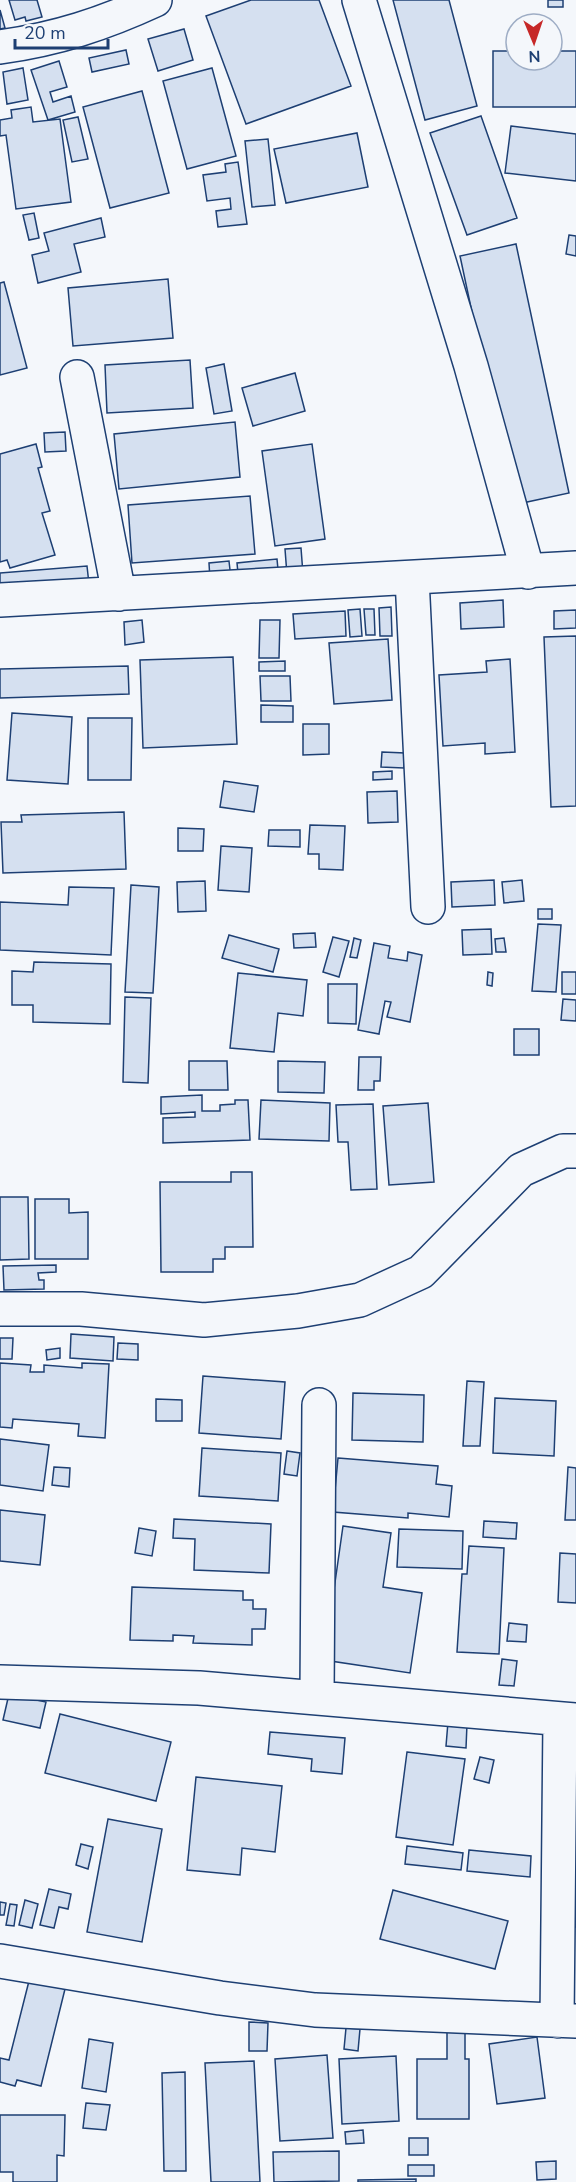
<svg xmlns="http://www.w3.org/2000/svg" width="576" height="2182" viewBox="0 0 576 2182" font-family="'Nunito Sans',sans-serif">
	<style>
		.building { fill: #d5e0f0; stroke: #1d3f73; stroke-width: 1.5 }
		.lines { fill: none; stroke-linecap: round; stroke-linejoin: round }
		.minor-casing { stroke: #1d3f73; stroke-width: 36 }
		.minor { stroke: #f4f7fb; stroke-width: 33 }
	</style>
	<rect width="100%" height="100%" fill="#f4f7fb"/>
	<path class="building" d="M9,0H37L42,17L26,21L25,17L15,20Z
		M251,0H319L351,86L246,124L206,16Z
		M393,0H449L477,106L425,120Z
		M548,0H563V7H548Z
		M0,10L5,28L0,29Z
		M184,29L193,60L158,71L148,39Z
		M126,50L129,64L92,72L89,58Z
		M493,51H516V60H552V51H576V107H493Z
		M59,61L67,87L50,92L53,102L71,96L75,112L48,120L31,70Z
		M23,68L28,100L7,104L3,72Z
		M212,68L236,156L187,169L163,81Z
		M142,91L169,193L110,208L83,107Z
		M31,107L33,122L60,119L71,202L16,209L6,135L0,136V120L12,118L11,110Z
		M481,116L517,218L467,235L430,133Z
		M78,117L88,159L72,162L63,120Z
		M511,126L576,134V181L505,173Z
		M357,133L368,187L286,203L274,149Z
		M268,139L275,205L252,207L245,141Z
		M238,162L247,224L218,227L216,211L231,209L230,198L207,201L203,175L226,172L225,164Z
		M34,213L39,238L29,240L23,215Z
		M101,218L105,237L74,244L81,272L38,283L32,255L49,251L44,233Z
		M569,235L576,236V256L566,254Z
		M516,244L569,493L513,505L460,256Z
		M168,279L173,338L73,346L68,288Z
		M4,282L27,368L0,375V283Z
		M190,360L193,408L107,413L105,365Z
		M224,364L232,411L214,414L206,368Z
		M295,373L305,411L253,426L242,388Z
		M235,422L240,477L119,489L114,434Z
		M65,432L66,451L45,452L44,433Z
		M36,444L42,467L38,468L50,511L42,513L55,555L10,568L7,560L0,562V454Z
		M312,444L325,539L275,546L262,451Z
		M250,496L255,554L132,563L128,505Z
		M301,548L303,574L287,575L285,549Z
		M277,559L279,580L239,584L237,563Z
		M229,561L231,579L210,580L209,563Z
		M87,566L89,584L0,590V573Z
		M503,600L504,627L461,629L460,603Z
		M391,607L392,636H380L379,608Z
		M360,609L362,636L350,637L348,610Z
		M364,609H374L375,635H366Z
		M576,610V628L554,629V611Z
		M345,611L346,636L295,639L293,614Z
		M142,620L144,642L125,645L124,622Z
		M260,620H280L279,658H259Z
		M576,636V806L551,807L544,637Z
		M388,639L392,700L334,704L329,643Z
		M233,657L237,744L143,748L140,660Z
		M510,659L515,752L485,754V743L443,746L439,675L487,672L486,661Z
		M285,661V671H259V662Z
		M128,666L129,694L0,698V669Z
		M260,676H290L291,701H261Z
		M261,705L293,706V722H261Z
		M12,713L72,717L68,784L7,780Z
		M88,718H132L131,780H88Z
		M303,724H329V754L303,755Z
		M382,752L405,753L404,768L381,767Z
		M392,771V779L373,780V772Z
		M224,781L258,786L254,812L220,807Z
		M397,791L398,822L368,823L367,792Z
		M124,812L126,869L3,873L1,822H22L21,815Z
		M310,825L345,826L343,870L319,869V854H308Z
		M178,828L204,829L203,851H178Z
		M269,830H300V847L268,846Z
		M221,846L252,848L249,892L218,890Z
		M494,880L495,905L452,907L451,882Z
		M522,880L524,901L504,903L502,882Z
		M205,881L206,911L178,912L177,882Z
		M131,885L159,887L153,993L125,992Z
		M69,887L114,888L111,955L0,950V902L68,905Z
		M538,909H552V919H538Z
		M538,924L561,925L556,992L532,991Z
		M491,929L492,954L463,955L462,930Z
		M315,933L316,947L294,948L293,934Z
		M229,935L279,949L273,972L222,958Z
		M333,937L349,941L339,977L323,972Z
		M354,938L361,940L357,958L350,957Z
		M504,938L506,952H496L495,939Z
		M374,943L390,946L388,958L407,961L408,952L422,955L410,1022L387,1017L391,1002L385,1001L379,1034L358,1030Z
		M34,962L111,964L110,1024L33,1022V1005H12V971L33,972Z
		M488,972L493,973L492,986L487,985Z
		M562,972H576V994H562Z
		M238,973L307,980L303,1016L278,1013L274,1052L230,1048Z
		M328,984H357L356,1024L328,1023Z
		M125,997L151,998L148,1083L123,1082Z
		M563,999L576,1000V1021L561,1020Z
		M514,1029H539V1055H514Z
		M359,1057H381L380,1081H374V1090H358Z
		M189,1061H227L228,1090H189Z
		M278,1061L325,1062L324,1093L278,1092Z
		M202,1095V1111H220V1105L235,1104V1100H248L250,1140L163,1143V1118L195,1117V1112L161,1114V1097Z
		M261,1100L330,1103L329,1141L259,1139Z
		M428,1103L434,1182L389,1185L383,1106Z
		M373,1104L377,1189L351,1190L348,1142H338L336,1105Z
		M231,1172H252L253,1247H225V1259H213V1272H161L160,1182H231Z
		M0,1197H28L29,1259L0,1260Z
		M35,1199H69V1213L88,1212V1259H35Z
		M56,1265V1272L38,1273L39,1280H44V1289L4,1290L3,1266Z
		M71,1334L114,1337L113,1361L70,1358Z
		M0,1338H13L12,1359H0Z
		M118,1343L138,1344V1360L117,1359Z
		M60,1348V1358L47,1360L46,1350Z
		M0,1363L31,1365L30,1372H44V1365L82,1368V1363L109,1364L105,1438L78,1436L79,1424L13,1419L12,1428L0,1427Z
		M203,1376L285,1382L281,1439L199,1433Z
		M467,1381L484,1382L480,1446H463Z
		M353,1393L424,1395L423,1442L352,1440Z
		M495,1398L556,1401L554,1456L493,1453Z
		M156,1399L182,1400V1421H156Z
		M0,1439L49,1445L43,1491L0,1485Z
		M202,1448L281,1453L278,1501L199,1496Z
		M287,1451L300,1453L297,1476L284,1474Z
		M338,1458L438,1466L436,1484L452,1486L449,1517L408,1513V1518L333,1512Z
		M54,1467L70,1468L69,1487L52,1485Z
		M568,1467L576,1468V1520H565Z
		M0,1510L45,1515L40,1565L0,1561Z
		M174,1519L271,1524L269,1573L194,1570L195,1539L173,1538Z
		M484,1521L517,1523L516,1539L483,1537Z
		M343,1526L391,1533L383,1587L422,1593L410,1673L324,1660Z
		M139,1528L156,1531L152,1556L135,1553Z
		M399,1529L463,1531L462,1569L397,1567Z
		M469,1546L504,1548L499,1654L457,1652L462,1574H467Z
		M560,1553L576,1554V1603L558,1602Z
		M132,1587L243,1591V1600H253V1609H266L265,1629H252V1645L193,1643L194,1636L173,1635V1641L130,1640Z
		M509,1623L527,1625L526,1642L507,1641Z
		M502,1659L517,1661L514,1686L499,1685Z
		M9,1694L46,1702L40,1728L3,1720Z
		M60,1714L171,1742L156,1801L45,1773Z
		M448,1722L467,1724L466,1748L446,1746Z
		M270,1732L345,1738L342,1774L311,1771L312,1759L268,1754Z
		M407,1752L465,1759L453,1845L396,1837Z
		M480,1757L494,1760L489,1783L474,1779Z
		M196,1777L282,1786L275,1852L242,1848L240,1875L187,1870Z
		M108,1819L162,1829L142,1942L87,1932Z
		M574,1829H576V1927H572Z
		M81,1844L93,1847L88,1869L76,1865Z
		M407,1846L463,1853L461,1870L405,1864Z
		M469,1850L531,1856L530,1877L467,1871Z
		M49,1889L71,1894L68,1909L59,1907L54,1928L40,1925Z
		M393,1890L508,1921L495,1969L380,1939Z
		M25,1900L38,1904L32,1928L19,1925Z
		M0,1902L6,1903L4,1915H0Z
		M10,1904L17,1905L14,1926L6,1925Z
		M29,1981L65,1989L41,2086L17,2080L15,2086L0,2082V2058L9,2060Z
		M249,2022L268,2023L267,2051H249Z
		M346,2028L360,2029L358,2051L344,2049Z
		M447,2031L465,2032V2059H469V2119H417V2059H447Z
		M537,2037L545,2098L497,2104L489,2044Z
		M89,2039L113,2043L106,2092L82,2088Z
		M327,2055L333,2138L280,2141L275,2059Z
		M396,2056L399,2121L342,2124L339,2059Z
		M254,2061L260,2182H211L205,2063Z
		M185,2072L186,2171H164L162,2073Z
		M86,2103L110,2105L106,2130L83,2128Z
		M0,2115H65L64,2156L57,2155V2182H13V2172H0Z
		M363,2130L364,2143L346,2144L345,2132Z
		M409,2138H428V2155H409Z
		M339,2151V2181L274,2182L273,2152Z
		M556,2161V2179L537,2180L536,2162Z
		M408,2165H434V2176H408Z
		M416,2179V2182H358V2180Z"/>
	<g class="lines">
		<defs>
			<path id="minor" d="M359,0L471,366L528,572
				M0,47C57,39 103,24 155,0
				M77,377L119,594
				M412,578L428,907
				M0,600L576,568
				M0,1309H81L204,1320L298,1311L360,1300L421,1272L521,1170L563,1151H576
				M0,1682L199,1688L576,1720
				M317,1696L319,1405
				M0,1961L220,1998L315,2010L576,2021
				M557,2021L560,1720"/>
		</defs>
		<use href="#minor" class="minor-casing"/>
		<use href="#minor" class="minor"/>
	</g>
	<g transform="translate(534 42) rotate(178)"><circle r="28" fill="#f4f7fb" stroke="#9eadc5" stroke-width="1.5"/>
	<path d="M0-4.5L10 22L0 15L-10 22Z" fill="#c62828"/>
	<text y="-9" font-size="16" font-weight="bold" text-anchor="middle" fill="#1d3f73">N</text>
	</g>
	<path d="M15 39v9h93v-9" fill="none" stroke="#1d3f73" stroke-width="3"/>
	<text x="24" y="39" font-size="18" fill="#1d3f73" stroke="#f4f7fb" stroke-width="4.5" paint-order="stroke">20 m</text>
</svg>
